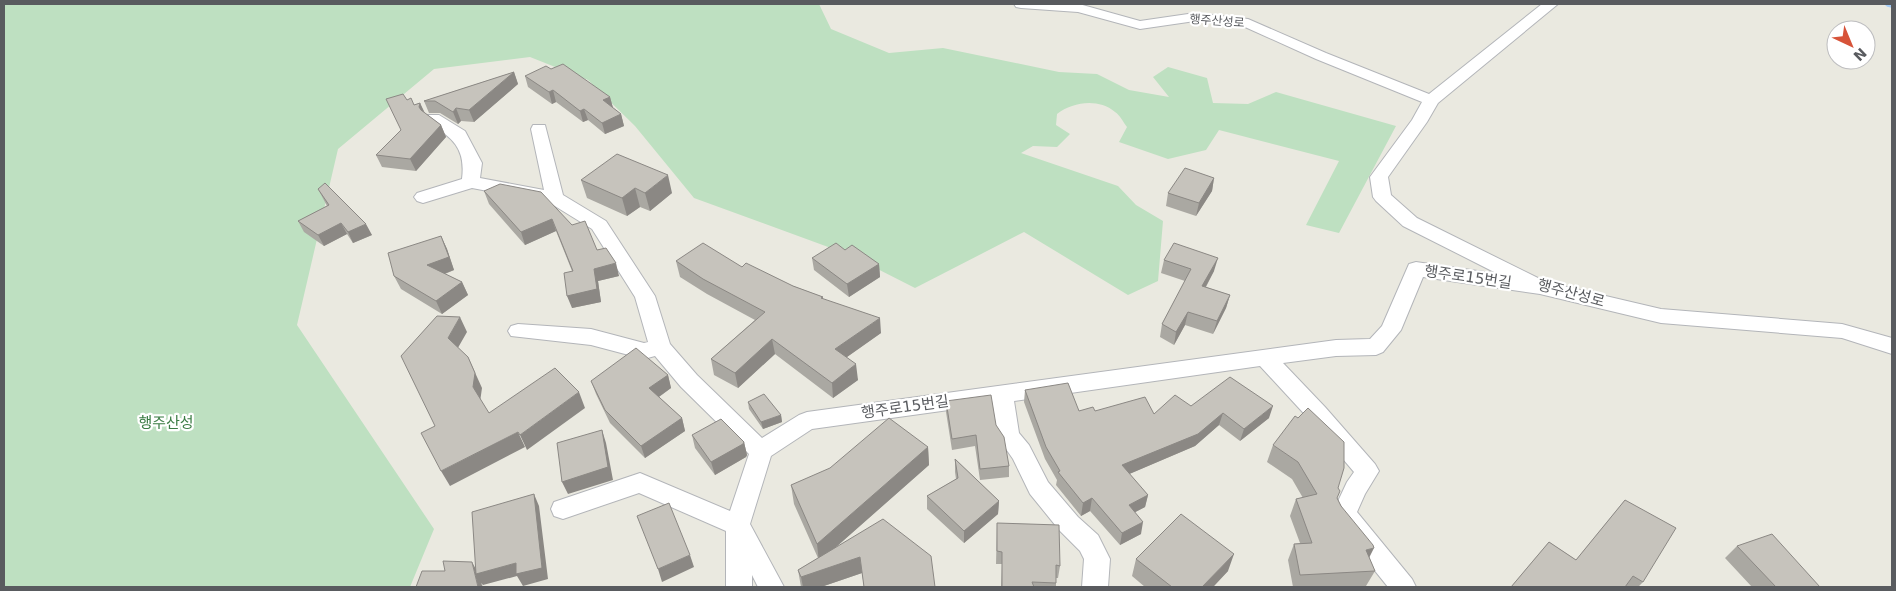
<svg xmlns="http://www.w3.org/2000/svg" width="1896" height="591" viewBox="0 0 1896 591" font-family="'DejaVu Sans','Noto Sans KR',sans-serif">
	<style>
		.green { fill: #bee0c1 }
		.lines { fill: none; stroke-linecap: round; stroke-linejoin: round }
		.stream { stroke: #a4cbf6; stroke-width: 5.5 }
		.street-casing { stroke: #b3b5b9; stroke-width: 2 }
		.street { fill: #fff; fill-rule: evenodd }
		.wall { fill: #aaa8a2 }
		.shaded-wall { fill: #8b8884 }
		.building { fill: #c6c3bc; stroke: #8b8884 }
		.labels { text-anchor: middle; stroke-width: 4.5; stroke-linejoin: round; paint-order: stroke }
		.far-street-label { font-size: 12px; fill: #595b5f; stroke: #fff }
		.street-label { font-size: 15px; fill: #595b5f; stroke: #fff }
		.park-label { font-size: 15px; fill: #3b7c44; stroke: #fff }
	</style>
	<rect width="100%" height="100%" fill="#eae9e0"/>
	<path class="green" d="M4,4H819L831,29L889,53L943,48L1059,72L1097,74L1129,90L1169,97L1153,77L1168,67L1207,78L1213,103L1248,104L1276,92L1396,126L1339,233L1306,225L1339,161L1219,130L1206,150L1168,159L1119,142L1127,127C1123,122 1120,115 1115,112C1098,98 1073,102 1057,114L1056,125L1070,134L1057,147L1033,146L1021,153L1118,186L1136,205L1163,221L1158,281L1128,295L1024,232L915,288L850,255L694,198L635,126L588,80L530,57L434,69L338,149L297,325L434,529L410,587H4Z"/>
	<g class="lines">
		<path class="stream" d="M1888,4L1892,5"/>
		<defs>
			<path id="street" d="M1014,4H1079L1140,21L1195,13L1248,19L1326,53L1429,94L1542,4H1558L1438,103L1427,122L1388,177L1391,195L1417,218L1546,282L1661,309L1842,324L1892,338V354L1842,338L1661,323L1540,294L1423,277L1401,330L1383,352L1376,355L1336,356L1283,363L1325,407L1375,464L1379,471L1365,494L1357,512L1412,579L1416,587H1388L1335,521L1332,514L1347,482L1354,472L1309,419L1260,366L1014,401L1019,433L1029,445L1048,482L1078,517L1098,535L1110,559L1108,587H1082L1084,559L1080,551L1060,531L1030,494L1013,459L997,436L992,404L812,429L771,456L750,524L784,587H758L752,575V587H726V531L639,493L563,519L554,516L551,509L554,502L640,473L730,511L749,454L681,387L655,356L644,359L591,345L511,336L508,331L511,326L518,324L591,329L644,343L648,342L635,297L592,229L550,203L472,188L423,203L417,201L414,197L417,193L462,179C466,147 452,138 427,121L425,118L427,115H439L465,131L482,163L480,178L544,190L531,129L533,125H545L563,195L606,221L655,296L670,344L697,375L762,438L799,415L807,412L1336,340L1370,339L1382,326L1409,264L1416,262L1498,274L1403,226L1376,201L1373,197L1370,177L1412,120L1422,102L1316,59L1245,27L1195,21L1140,29L1078,12L1021,8L1016,7Z"/>
		</defs>
		<use href="#street" class="street-casing"/>
		<use href="#street" class="street"/>
	</g>
	<path class="wall" d="M514,72L518,84L474,122L461,121L458,124L440,113H429L424,101Z
		M525,76L610,97L613,108L621,114L624,126L605,134L588,120L583,122L556,102L552,104L528,87Z
		M407,100L414,105L420,103L425,113L441,125L446,137L416,171L382,167L376,155L401,130Z
		M1214,178L1212,191L1196,216L1166,206L1168,193Z
		M581,180L672,193L650,211L640,207L627,216L587,198Z
		M318,189L372,235L353,243L347,234L324,246L304,232L298,221L327,206Z
		M484,191L572,225L597,250L619,276L598,281L601,302L572,308V271L556,231L525,245L489,204Z
		M441,236L447,249L454,270L445,274L462,282L468,295L442,314L401,289L394,276Z
		M845,250L879,264L880,277L849,297L814,270L812,258Z
		M1164,260L1214,271L1206,287L1230,295L1226,308L1213,334L1185,325L1174,345L1160,337L1162,324L1185,281L1161,273Z
		M676,261L742,267L823,297V299L881,333L847,357L858,380L833,398L775,354L738,388L714,375L711,359L755,320L707,294L680,277Z
		M668,375L671,388L659,397L682,418L685,431L645,458L610,423L596,394L591,381Z
		M1025,390L1079,411H1095L1154,414L1191,406L1269,418L1240,441L1219,425L1195,446L1129,474L1148,495L1145,507L1135,512L1141,534L1120,545L1090,511L1081,516L1056,485L1057,480L1045,459L1024,402Z
		M946,401L996,425L1009,466V477L980,480L975,446L952,450L946,412Z
		M748,402L781,415L782,422L763,429L749,409Z
		M692,435L744,442L747,455L746,457L715,475L695,448Z
		M1273,445L1338,488L1337,498L1369,557L1375,571L1366,586L1353,587H1293L1288,560L1294,544L1300,543L1290,516L1296,499L1303,498L1292,479L1267,462Z
		M928,447L929,465L835,548L935,587H864L862,573L821,587H801L798,570L818,558L794,504L791,485Z
		M955,459L999,501L998,514L964,543L927,509V496L956,479L955,472Z
		M1625,500L1643,582L1638,587H1511L1549,542L1576,560Z
		M997,523L1060,566L1058,578H1056V587H1001L1002,564H996Z
		M1737,546L1820,587H1752L1725,558Z
		M1136,559L1228,571L1213,587H1145L1132,576Z"/>
	<path class="shaded-wall" d="M514,72L518,84L474,122L469,110Z
		M553,90L556,102L552,104L549,92Z
		M610,97L613,108L603,100Z
		M420,103L425,114L423,119L419,107Z
		M456,108L461,121L458,124L453,112Z
		M584,109L588,120L583,122L580,111Z
		M621,114L624,126L605,134L602,123Z
		M441,125L446,137L416,171L410,159Z
		M668,175L672,193L650,211L645,193Z
		M1214,178L1212,191L1196,216L1199,203Z
		M635,188L640,207L627,216L622,198Z
		M552,219L556,231L525,245L521,232Z
		M341,223L347,234L324,246L318,235Z
		M366,224L372,235L353,243L348,232Z
		M441,236L447,249L454,270L433,278L427,265Z
		M1218,258L1214,271L1199,299L1202,286Z
		M616,263L619,276L598,281L601,302L572,308L567,296L594,269Z
		M879,264L880,277L849,297L847,284Z
		M462,282L468,295L442,314L436,301Z
		M1230,295L1226,308L1213,334L1217,321Z
		M1188,312L1185,325L1174,345L1176,332Z
		M460,317L467,332L455,353L448,338Z
		M880,318L881,333L837,364L835,349Z
		M772,339L775,354L738,388L735,373Z
		M468,357L482,388L480,402L473,387Z
		M856,364L858,380L833,398L832,383Z
		M668,375L671,388L653,401L649,388Z
		M579,392L585,408L527,450L520,435Z
		M1273,406L1269,418L1240,441L1244,429Z
		M1223,413L1219,425L1195,446L1120,478L1122,465Z
		M781,415L782,422L763,429L761,422Z
		M682,418L685,431L645,458L641,446Z
		M602,430L606,443L613,480L568,494L562,482Z
		M518,432L525,447L450,486L441,471Z
		M744,442L747,455L746,457L715,475L711,462Z
		M928,447L929,465L819,562L817,544Z
		M534,494L539,506L548,579L523,586L517,576L483,585L481,583L483,587H478L472,562L478,573L516,563Z
		M1148,495L1145,507L1126,517L1129,505Z
		M1092,498L1090,511L1081,516L1083,503Z
		M999,501L998,514L964,543V531Z
		M1143,522L1141,534L1120,545L1122,533Z
		M1374,548L1366,564V550Z
		M1234,554L1228,571L1213,587H1202Z
		M690,555L694,567L662,582L658,569Z
		M860,557L862,573L821,587H803L801,577Z"/>
	<path class="building" d="M563,64L610,97L603,100L621,114L602,123L584,109L580,111L553,90L549,92L525,76L546,66L551,69Z
		M514,72L469,110L456,108L453,112L435,101H424Z
		M403,94L407,100L411,98L414,105L420,103L419,107L421,110L441,125L410,159L376,155L401,130L386,99Z
		M617,154L668,175L645,193L635,188L622,198L581,180Z
		M1185,168L1214,178L1199,203L1168,193Z
		M325,183L366,224L348,232L341,223L318,235L298,221L329,205L318,189Z
		M500,184L541,192L572,225L585,221L597,250L606,248L616,263L594,269L597,289L567,296L564,273L573,271L552,219L521,232L484,191Z
		M441,236L449,257L427,265L462,282L436,301L394,276L388,253Z
		M703,243L742,267L746,263L793,286L823,297L821,298L880,318L835,349L856,364L832,383L772,339L735,373L711,359L765,312L703,279L676,261Z
		M836,243L845,250L852,245L879,264L847,284L812,258Z
		M1174,243L1218,258L1202,286L1230,295L1217,321L1188,312L1176,332L1162,324L1191,269L1164,260Z
		M437,316L460,317L448,338L468,357L475,373L473,387L489,413L555,368L579,392L520,435L518,432L441,471L421,433L435,426L401,356Z
		M636,348L668,375L649,388L682,418L641,446L605,410L591,381Z
		M1230,377L1273,406L1244,429L1223,413L1198,434L1122,465L1148,495L1129,505L1143,522L1122,533L1092,498L1083,503L1058,472L1060,471L1046,447L1025,390L1068,383L1079,411L1093,407L1095,411L1145,397L1154,414L1175,395L1191,406Z
		M764,394L781,415L761,422L748,402Z
		M991,395L996,425L1004,437L1009,466L980,469L976,435L952,439L946,401Z
		M1308,408L1344,442V468L1338,488L1340,491L1337,498L1341,506L1373,545L1374,548L1366,550L1375,571L1300,575L1294,544L1312,543L1296,499L1317,494L1298,462L1273,445L1295,416L1298,418Z
		M889,418L928,447L817,544L791,485L830,468Z
		M721,419L744,442L743,444L711,462L692,435Z
		M602,430L608,467L562,482L557,443Z
		M955,459L999,501L964,531L927,496L958,478Z
		M534,494L542,568L516,574V563L476,574L472,512Z
		M1625,500L1676,528L1643,582L1633,576L1625,587H1511L1549,542L1576,560Z
		M669,503L690,555L658,569L637,516Z
		M1181,514L1234,554L1202,587H1172L1136,559Z
		M883,519L931,556L935,587H864L860,557L801,577L798,570Z
		M997,523L1059,525L1060,566L1056,565V583L1032,582L1034,587H1002V552L997,551Z
		M1772,534L1820,587H1776L1737,546Z
		M443,561L472,562L478,587H416L422,571H445Z"/>
	<g class="labels">
		<g class="far-street-label">
			<text transform="translate(1217 21) rotate(4)" y="4">행주산성로</text>
		</g>
		<g class="street-label">
			<text transform="translate(1468 277) rotate(8)" y="5">행주로15번길</text>
			<text transform="translate(1571 293) rotate(15)" y="5">행주산성로</text>
			<text transform="translate(905 407) rotate(-8)" y="5">행주로15번길</text>
		</g>
		<g class="park-label">
			<text x="166" y="428">행주산성</text>
		</g>
	</g>
	<rect width="1896" height="591" fill="none" stroke="#595b5f" stroke-width="10"/>
	<g transform="translate(1851 45) rotate(136)"><circle r="24" fill="#ffffff" stroke="#bdbdbf"/>
	<path d="M0-4L9 19L0 12L-9 19Z" fill="#d75339"/>
	<text y="-8" font-size="14" font-weight="bold" text-anchor="middle" fill="#595b5f">N</text>
	</g>
</svg>
